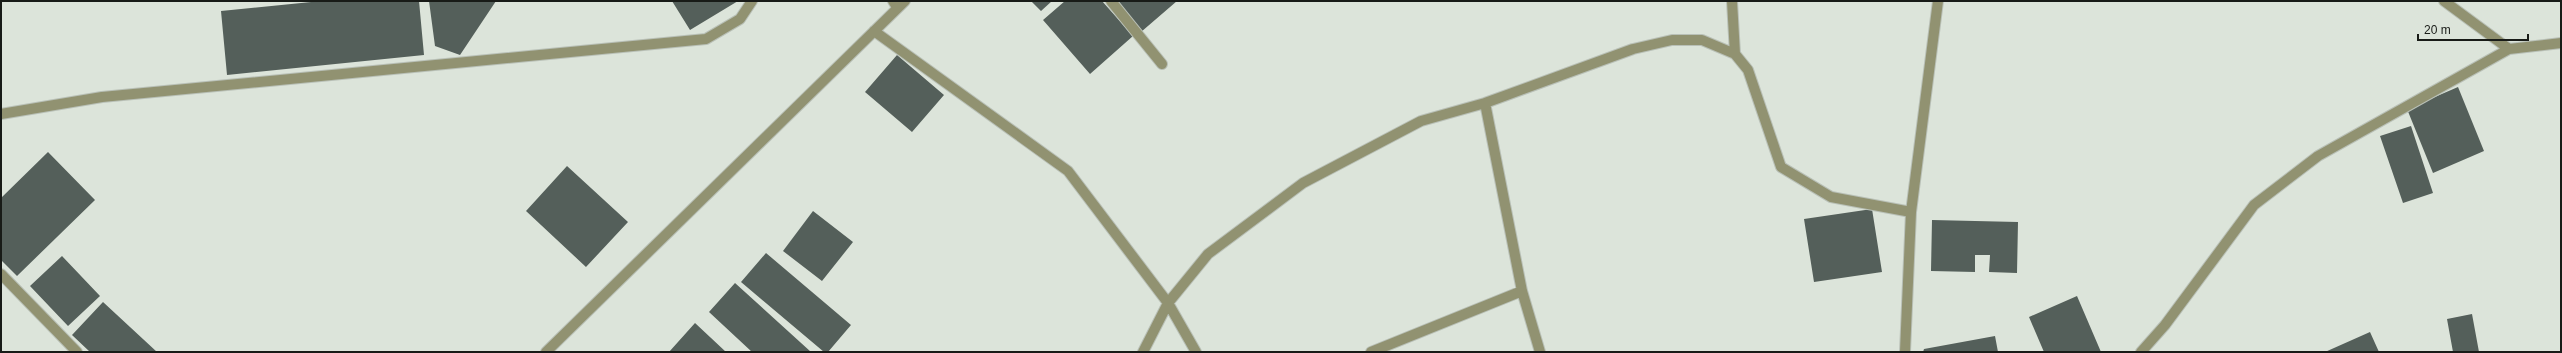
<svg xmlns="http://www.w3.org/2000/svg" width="2562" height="353" viewBox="0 0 2562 353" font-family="Arial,sans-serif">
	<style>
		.building { fill: #545f5a }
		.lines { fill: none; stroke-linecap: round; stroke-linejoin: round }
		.service-casing { stroke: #b9c0b7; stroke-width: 12 }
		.minor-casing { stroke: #b9c0b7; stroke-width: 12 }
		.service { stroke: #919271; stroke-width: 10 }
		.minor { stroke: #919271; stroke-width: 10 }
	</style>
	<rect width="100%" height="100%" fill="#dce4da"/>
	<path class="building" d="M321,1H419L424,55L227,75L221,11Z
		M429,1H496L460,55L435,46Z
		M672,1H738L690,30Z
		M1031,1H1052L1041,11Z
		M1065,1H1102L1133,36L1090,74L1043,20Z
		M1114,1H1177L1141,32Z
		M897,55L944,95L912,132L865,92Z
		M2458,87L2484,151L2433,173L2407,109Z
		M2411,126L2433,193L2403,203L2380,136Z
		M48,152L95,200L17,276L1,260V198Z
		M567,166L628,222L586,267L526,211Z
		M1872,209L1882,272L1814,282L1804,219Z
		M813,211L853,242L822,281L783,251Z
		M1932,220L2018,222L2017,273L1989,272L1990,255H1975V272L1931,271Z
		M766,253L851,325L828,352H824L741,282Z
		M62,256L100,296L68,326L30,286Z
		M735,283L811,352H752L709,312Z
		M2077,296L2101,352H2044L2029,317Z
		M103,302L157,352H90L72,335Z
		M2472,314L2479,352H2453L2447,319Z
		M695,323L726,352H669Z
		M2370,332L2379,352H2325Z
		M1995,336L1998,352H1923L1924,349Z"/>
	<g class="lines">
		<defs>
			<path id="service" d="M893,1L897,7
				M1,114L102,97L706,39L740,19L752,1
				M1,274L77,352"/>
			<path id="minor" d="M1111,1L1162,64
				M1732,1L1735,54
				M2444,1L2509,49L2561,43
				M874,31L1068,171L1168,303L1196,352
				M1485,103L1522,291L1540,352
				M546,352L905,1
				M1143,352L1168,303L1208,254L1303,183L1421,121L1485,103L1633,49L1672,40H1702L1735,54L1748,70L1781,167L1831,197L1911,212
				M1371,352L1522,291
				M1905,352L1911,212L1938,1
				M2141,352L2165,325L2254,205L2318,156L2509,49"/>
		</defs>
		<use href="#service" class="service-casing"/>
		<use href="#minor" class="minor-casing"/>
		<use href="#service" class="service"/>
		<use href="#minor" class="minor"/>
	</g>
	<rect width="2562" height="353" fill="none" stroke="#181b17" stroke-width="4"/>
	<path d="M2418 34v6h110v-6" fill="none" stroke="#181b17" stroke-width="2"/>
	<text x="2424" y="34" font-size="12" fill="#181b17" stroke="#dce4da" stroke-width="3" paint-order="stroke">20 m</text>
</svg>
